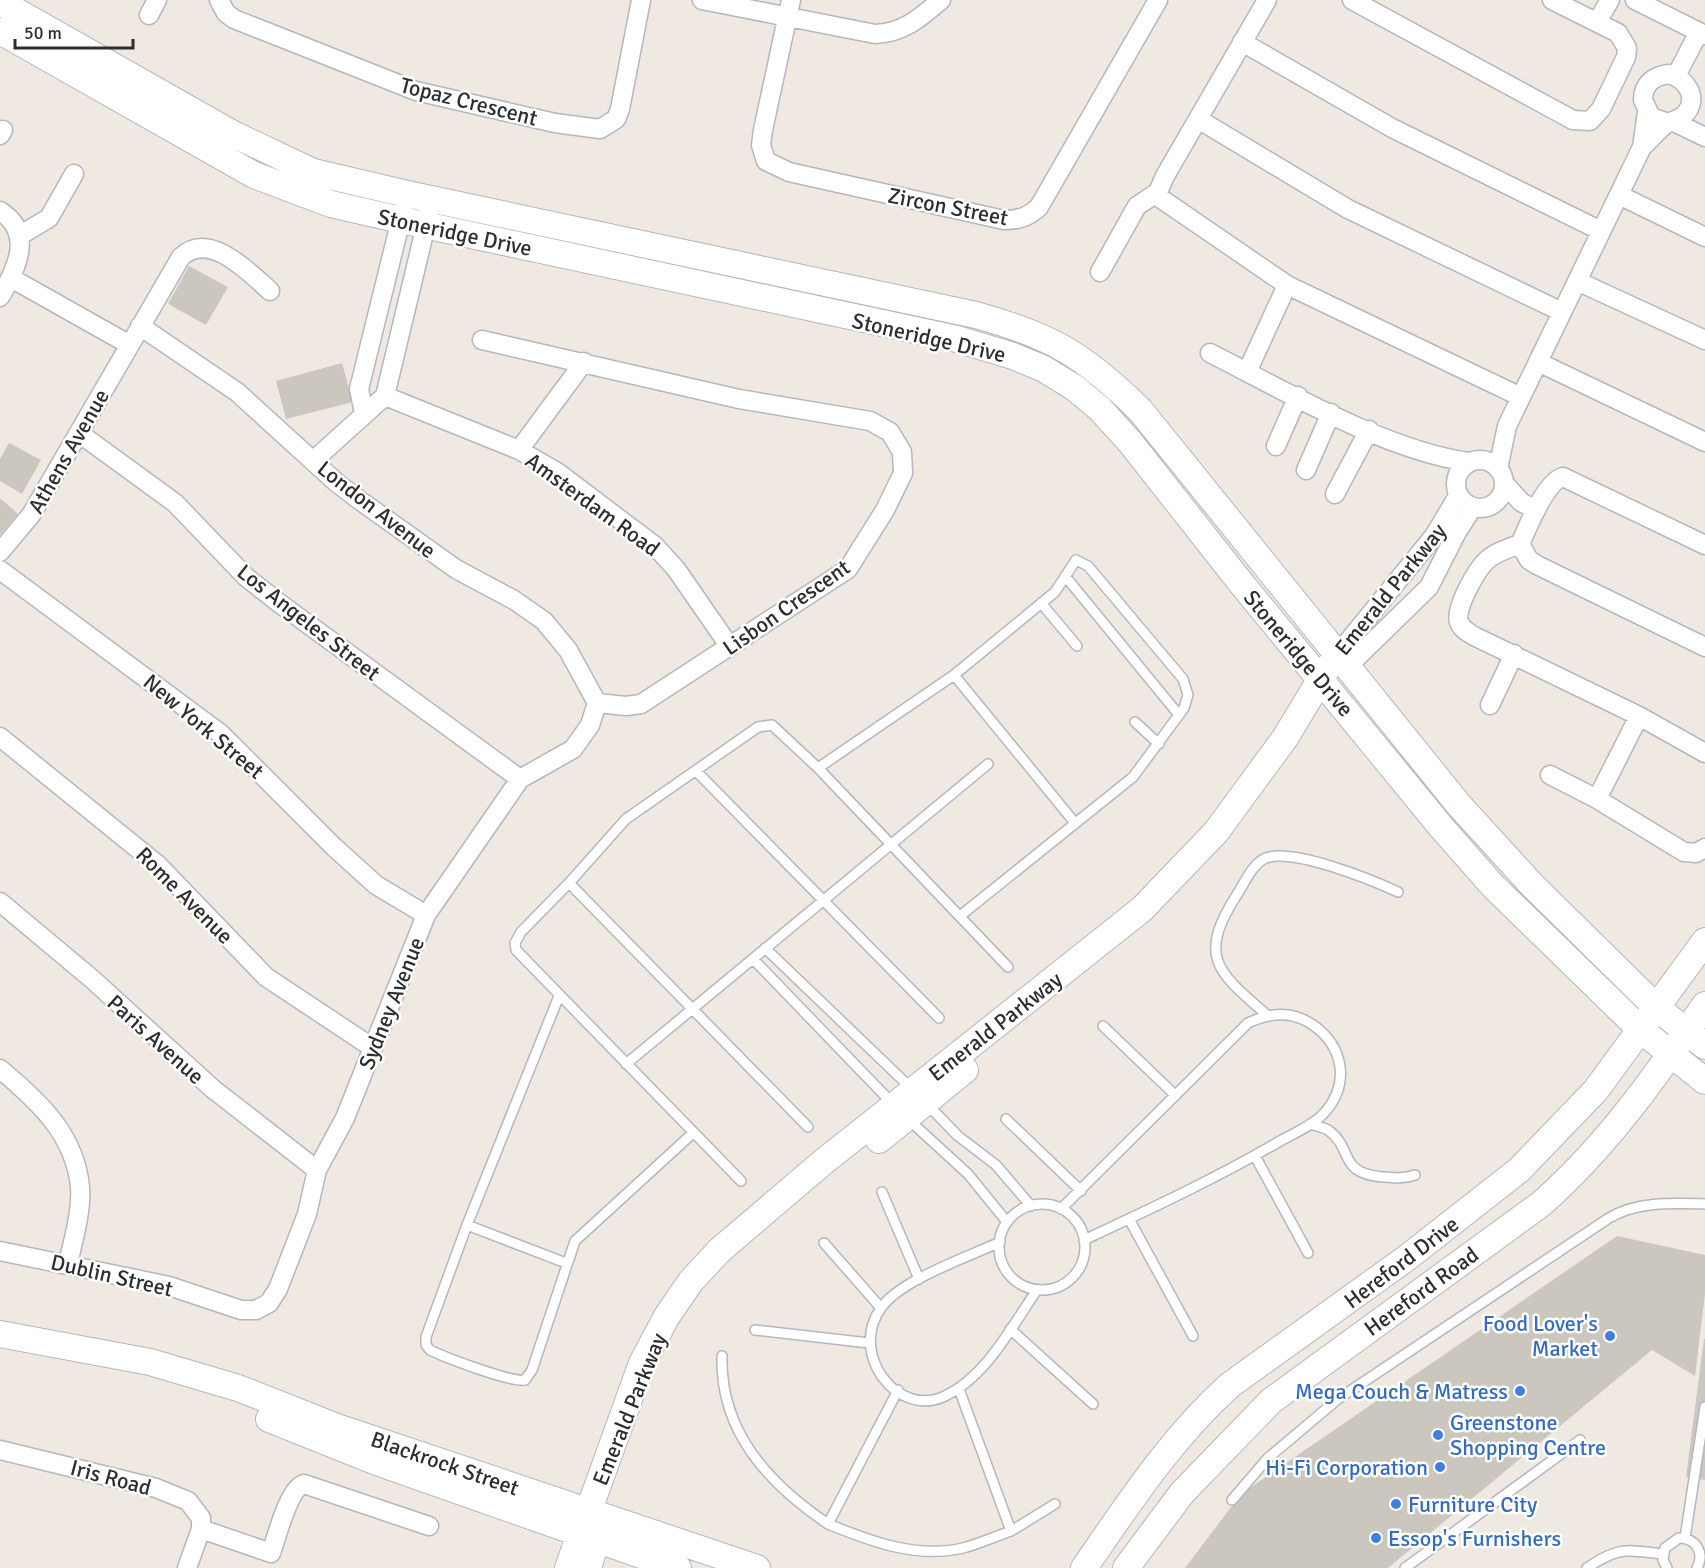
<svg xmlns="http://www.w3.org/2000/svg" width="1705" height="1568" viewBox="0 0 1705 1568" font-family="Signika,sans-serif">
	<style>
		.building { fill: #cbc7bf }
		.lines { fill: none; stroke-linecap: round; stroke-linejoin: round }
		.lane-casing { stroke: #b4b7c1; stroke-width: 12 }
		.street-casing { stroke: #b4b7c1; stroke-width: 21 }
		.secondary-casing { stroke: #b4b7c1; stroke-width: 28 }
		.lane { stroke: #fff; stroke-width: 9 }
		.street { stroke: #fff; stroke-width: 18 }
		.secondary { stroke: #fff; stroke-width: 26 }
		.shop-dot { fill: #3f7fe0; stroke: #fff; stroke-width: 2 }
		.labels { text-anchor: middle; stroke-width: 5; stroke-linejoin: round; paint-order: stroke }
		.street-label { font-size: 22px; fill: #2e2e2e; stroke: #fff }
		.shop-label { font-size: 22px; fill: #366cbe; stroke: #fff; text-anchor: end }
	</style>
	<rect width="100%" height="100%" fill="#efe9e1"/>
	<path class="building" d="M189,266L228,287L206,325L168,304Z
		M342,363L353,402L286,419L276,381Z
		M9,443L41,460L22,494L0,481V459Z
		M0,498L18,514L0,535Z
		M1617,1236L1705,1255V1294L1695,1376L1652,1350L1388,1568H1185L1241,1494Z
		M1704,1339H1705V1480L1686,1477Z"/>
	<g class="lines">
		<defs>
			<path id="lane" d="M1065,576L1179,715
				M1041,603L1077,646
				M954,675L1075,823
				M1135,722L1159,744
				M818,768L954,675L1055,592L1076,560L1088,566L1183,679L1188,695L1184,708L1133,777L960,916
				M697,772L939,1018
				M569,883L808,1127
				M765,948L913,1090
				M753,959L893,1104
				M559,996L467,1225L426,1337V1345L430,1350C444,1357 512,1383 525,1380L532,1370L575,1241L693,1133
				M1266,1014C1216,971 1197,956 1238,893C1245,882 1253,863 1266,858C1294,848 1372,880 1398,892
				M1103,1026L1175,1095
				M626,1064L988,764
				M927,1104L958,1136L996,1165L1031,1206
				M1006,1119L1081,1191
				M909,1120L968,1174L1007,1222
				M1310,1124C1316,1126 1323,1127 1328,1130C1354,1148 1337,1173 1382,1177C1394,1178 1404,1179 1415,1175
				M1255,1156L1308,1253
				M741,1181L516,950L515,943L521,932L569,883L626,819L758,727L772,725L818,768L1008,967
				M882,1192L919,1279
				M999 1247a43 43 0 1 1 86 0a43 43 0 1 1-86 0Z
				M1061,1209L1248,1023C1269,1013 1292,1010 1313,1025C1343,1046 1350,1082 1326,1111C1315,1124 1295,1133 1280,1141C1217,1178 1150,1209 1084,1240
				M1129,1219L1193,1336
				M467,1225L566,1263
				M1000,1242C968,1257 900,1280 881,1308C848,1354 898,1419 945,1396C986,1377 1012,1326 1037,1290
				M824,1243L881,1308
				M1010,1329L1093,1404
				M755,1330L869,1343
				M722,1356C720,1432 769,1484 828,1524
				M959,1389L1011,1531L1055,1504
				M898,1390L828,1524C870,1541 916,1559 963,1548C979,1544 996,1536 1011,1531
				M1232,1500L1268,1458L1338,1399L1609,1218C1637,1201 1673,1203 1705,1204
				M1685,1538L1705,1407
				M1405,1568L1580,1440
				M1587,1568C1619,1546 1626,1550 1663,1554
				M1667,1568L1663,1560L1665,1548L1679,1538C1696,1538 1705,1553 1697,1568"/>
			<path id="street" d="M219,0L226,13L234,19L416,91L555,123L600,129L616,119L620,109L641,0
				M702,0L875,34C903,33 920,18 941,0
				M791,0L763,130L761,145L766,161L789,172L1004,220C1019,220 1028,217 1039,207L1158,0
				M1267,0L1165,176L1158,192L1160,198L1287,285L1521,397
				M1352,0L1573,120L1590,121L1601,109L1626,57L1627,48L1618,33L1552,0
				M1635,0L1705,35
				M149,15L157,0
				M1597,22L1610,0
				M1242,42L1392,128L1601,231
				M1676,76L1699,32
				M1198,119L1348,209L1562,312
				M1674,122L1705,137
				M0,135L3,130
				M1642,147C1650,140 1658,130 1666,124C1673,120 1680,120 1686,113C1699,97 1686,79 1669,74C1653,76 1643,84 1643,100L1651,117L1668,123
				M1619,195L1705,237
				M0,211C35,233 16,270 0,297
				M19,236L49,218L74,174
				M1100,272L1137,206L1158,192
				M11,278L130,345
				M1577,281L1705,340
				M140,326L237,392L337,483L362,502L456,569L514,600L544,621L568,650L597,703
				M482,340L739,399L870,421L890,432L902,452L903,473L885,510L848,569L641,704L626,706L597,703
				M1210,353C1285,391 1387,451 1469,462
				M1538,362L1705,442
				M1247,372L1287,285
				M385,396L519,450L557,472L655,546L676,569L730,647
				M364,413L359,389L403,211
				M79,433L175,503L246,577L279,603L520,779
				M1276,446L1298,396
				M519,450L584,362
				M1456 484a24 24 0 1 1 48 0a24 24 0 1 1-48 0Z
				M314,460L385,396L432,200
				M1498,469L1507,426L1642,147L1647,112
				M1306,470L1331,413
				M1504,483L1521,502L1536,510
				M1335,494L1369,430
				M1520,544C1509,548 1496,552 1487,560C1477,569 1454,609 1459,622C1462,630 1469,633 1476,637L1639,716L1705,753
				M1705,545L1563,477C1545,482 1528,527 1520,544L1529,560L1537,565L1705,647
				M0,552L31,515L181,257C209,230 249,272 270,291
				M0,570L221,734L334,847L376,885L426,915
				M1338,654L1434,536L1458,496
				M1347,667L1429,587L1457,532L1473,507
				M1490,705L1514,654
				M0,737L158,865L266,977L373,1048
				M1550,775L1597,799L1684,852L1696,853L1705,848
				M1597,799L1639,716
				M0,902L92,979L213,1089L317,1170
				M0,1069C38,1101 75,1134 80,1187C82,1212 73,1240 68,1264
				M0,1251L169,1286L241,1310H256L269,1303L278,1289L307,1214L317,1170L345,1118L426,915L520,779L573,749L590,725L597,703
				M0,1450L156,1488L188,1501L201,1518V1529L187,1568
				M201,1529L271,1553C277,1537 288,1489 304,1484L429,1526"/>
			<path id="secondary" d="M0,2L233,134L313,172L407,194L976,315C1052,336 1084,355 1140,410L1459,805L1532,885L1657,1008L1705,1046
				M0,31L254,175L331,204L401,220L957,339L1013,356L1044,369L1075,388L1100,409L1130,442L1241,583L1442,828L1493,886L1641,1030L1705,1081
				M879,1140L965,1070
				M0,1334L150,1362L238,1388L337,1427L757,1568
				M269,1419L374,1461L678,1568
				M568,1568L642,1363L667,1316L691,1281L720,1250L822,1163L1142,909L1216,832L1285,738L1328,667
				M588,1568L602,1522
				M1084,1568C1129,1503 1171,1438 1230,1385L1408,1257L1519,1170L1596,1090L1705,941
				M1126,1568L1182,1493L1271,1401L1541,1204C1607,1146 1655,1077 1705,1005"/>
		</defs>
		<use href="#lane" class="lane-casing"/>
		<use href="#street" class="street-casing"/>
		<use href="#secondary" class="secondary-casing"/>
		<use href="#lane" class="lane"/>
		<use href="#street" class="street"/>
		<use href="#secondary" class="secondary"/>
	</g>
	<g class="shop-dot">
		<circle cx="1610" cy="1336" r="6"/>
		<circle cx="1520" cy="1391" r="6"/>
		<circle cx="1438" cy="1435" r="6"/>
		<circle cx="1440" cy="1467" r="6"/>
		<circle cx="1396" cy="1504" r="6"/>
		<circle cx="1376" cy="1538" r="6"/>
	</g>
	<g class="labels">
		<g class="street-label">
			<text transform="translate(469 101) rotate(14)" y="8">Topaz Crescent</text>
			<text transform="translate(948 206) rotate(11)" y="8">Zircon Street</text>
			<text transform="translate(455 232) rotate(12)" y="8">Stoneridge Drive</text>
			<text transform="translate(929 337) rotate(13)" y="8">Stoneridge Drive</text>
			<text transform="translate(68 451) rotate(-60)" y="8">Athens Avenue</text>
			<text transform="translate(593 504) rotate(36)" y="8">Amsterdam Road</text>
			<text transform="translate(377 509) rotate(38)" y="8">London Avenue</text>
			<text transform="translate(1390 589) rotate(-51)" y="8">Emerald Parkway</text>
			<text transform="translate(786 607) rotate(-35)" y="8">Lisbon Crescent</text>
			<text transform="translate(309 622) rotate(38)" y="8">Los Angeles Street</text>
			<text transform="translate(1299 653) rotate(50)" y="8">Stoneridge Drive</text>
			<text transform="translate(204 726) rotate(40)" y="8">New York Street</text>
			<text transform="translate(185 895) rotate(45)" y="8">Rome Avenue</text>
			<text transform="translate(391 1003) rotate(-68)" y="8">Sydney Avenue</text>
			<text transform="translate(995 1026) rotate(-38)" y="8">Emerald Parkway</text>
			<text transform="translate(156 1039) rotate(42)" y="8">Paris Avenue</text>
			<text transform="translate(1401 1262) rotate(-37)" y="8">Hereford Drive</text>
			<text transform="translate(112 1275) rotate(13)" y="8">Dublin Street</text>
			<text transform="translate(1421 1291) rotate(-36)" y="8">Hereford Road</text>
			<text transform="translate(629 1409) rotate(-68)" y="8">Emerald Parkway</text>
			<text transform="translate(445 1463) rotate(19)" y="8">Blackrock Street</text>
			<text transform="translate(111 1477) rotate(15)" y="8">Iris Road</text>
		</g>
		<g class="shop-label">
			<text x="1598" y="1331">Food Lover's<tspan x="1598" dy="25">Market</tspan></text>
			<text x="1508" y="1399">Mega Couch &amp; Matress</text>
			<text x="1450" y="1430" text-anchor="start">Greenstone<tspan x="1450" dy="25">Shopping Centre</tspan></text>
			<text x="1428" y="1475">Hi-Fi Corporation</text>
			<text x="1408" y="1512" text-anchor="start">Furniture City</text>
			<text x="1388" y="1546" text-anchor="start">Essop's Furnishers</text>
		</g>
	</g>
	<path d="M15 39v9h118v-9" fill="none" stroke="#2e2e2e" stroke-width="3"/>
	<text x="24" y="39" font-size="18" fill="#2e2e2e" stroke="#ffffff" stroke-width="4.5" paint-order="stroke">50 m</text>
</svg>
